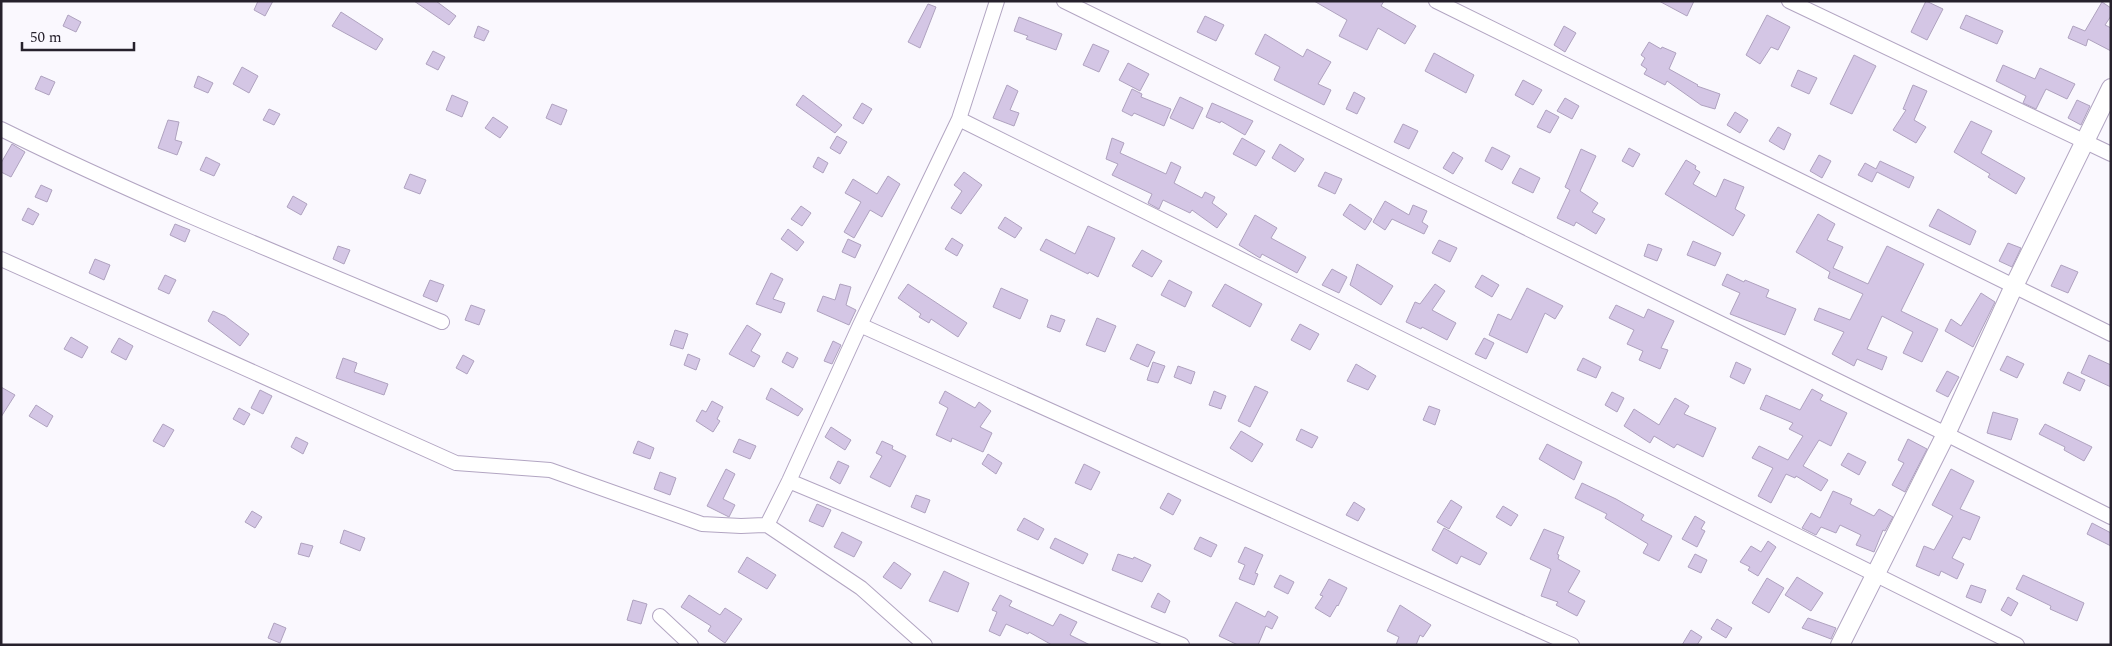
<svg xmlns="http://www.w3.org/2000/svg" width="2112" height="646" viewBox="0 0 2112 646" font-family="Spectral,serif">
	<style>
		.building { fill: #d4c6e5; stroke: #afa2bf }
		.lines { fill: none; stroke-linecap: round; stroke-linejoin: round }
		.minor-casing { stroke: #b2a5c2; stroke-width: 16 }
		.tertiary-casing { stroke: #b2a5c2; stroke-width: 20 }
		.minor { stroke: #fff; stroke-width: 14 }
		.tertiary { stroke: #fff; stroke-width: 18 }
	</style>
	<rect width="100%" height="100%" fill="#faf8fe"/>
	<path class="building" d="M258,1H273L265,16L254,10Z
		M414,1H436L456,16L449,25Z
		M1314,1H1384L1381,6L1416,26L1405,44L1378,28L1367,50L1339,36L1347,20Z
		M1659,1H1694L1687,16Z
		M1926,1L1943,9L1927,40L1911,32Z
		M2102,2L2111,8V16L2105,25L2111,28V51L2088,39L2086,46L2068,38L2073,26L2085,31Z
		M928,4L936,7L920,48L908,42Z
		M341,12L383,39L376,50L332,26Z
		M68,15L81,22L76,32L63,26Z
		M1767,15L1790,27L1778,50L1771,47L1760,64L1746,55Z
		M1966,15L2003,31L1997,44L1960,28Z
		M1205,16L1224,25L1216,41L1197,32Z
		M1019,17L1062,34L1056,50L1026,39L1028,36L1014,31Z
		M478,26L489,31L484,41L474,37Z
		M1564,26L1576,33L1565,52L1554,45Z
		M1265,34L1303,57L1307,49L1331,62L1318,84L1331,90L1324,105L1274,80L1280,67L1255,54Z
		M1649,42L1661,49L1662,47L1676,53L1669,69L1698,85L1697,86L1720,94L1715,109L1701,105L1667,81L1665,85L1644,74L1647,69L1641,65L1645,58L1641,55Z
		M1093,44L1109,51L1099,72L1083,65Z
		M433,51L445,57L438,70L426,64Z
		M1434,53L1474,75L1466,93L1425,71Z
		M1854,55L1876,66L1852,114L1830,104Z
		M1128,63L1149,74L1140,91L1119,80Z
		M2003,65L2035,79L2040,68L2075,84L2067,99L2046,89L2036,109L2023,103L2026,96L1996,81Z
		M242,67L258,76L249,93L233,84Z
		M1798,70L1817,78L1809,94L1791,86Z
		M41,76L55,82L49,95L35,89Z
		M198,76L213,83L208,93L194,87Z
		M1523,80L1542,90L1533,105L1515,95Z
		M1007,85L1018,91L1010,110L1019,113L1014,126L993,118Z
		M1913,85L1927,91L1914,120L1926,127L1916,143L1893,130L1906,110L1903,109Z
		M1132,89L1142,94L1141,97L1171,109L1164,126L1134,113L1132,116L1122,111Z
		M1354,92L1365,98L1357,114L1346,109Z
		M452,95L468,102L462,117L446,110Z
		M803,95L842,125L835,133L796,105Z
		M1180,97L1203,108L1193,129L1170,118Z
		M1565,98L1579,106L1572,119L1557,111Z
		M2077,100L2090,106L2081,125L2068,118Z
		M862,103L872,109L863,124L853,118Z
		M1212,103L1253,121L1245,135L1221,121L1220,123L1206,117Z
		M552,104L567,110L561,125L546,118Z
		M269,109L280,114L274,125L263,120Z
		M1546,110L1559,117L1550,133L1537,127Z
		M1735,112L1748,120L1740,133L1727,125Z
		M493,117L508,127L500,138L485,128Z
		M168,120L179,122L175,140L182,142L177,155L158,148Z
		M1971,121L1992,131L1981,153L2025,178L2016,194L1988,177L1990,174L1954,152Z
		M1403,124L1418,131L1409,149L1394,142Z
		M1778,127L1791,134L1784,150L1769,141Z
		M837,136L847,142L840,154L830,148Z
		M1112,138L1124,143L1120,153L1166,174L1171,162L1181,167L1174,183L1202,198L1205,192L1215,197L1212,203L1227,214L1217,228L1192,210L1190,213L1163,200L1159,209L1157,208L1148,203L1152,194L1112,175L1118,164L1106,159Z
		M1242,138L1265,151L1256,166L1233,154Z
		M12,144L25,152L11,177L1,172V163Z
		M1280,144L1304,159L1295,172L1272,158Z
		M1492,147L1510,156L1502,170L1485,161Z
		M1629,148L1640,154L1633,167L1622,161Z
		M1581,149L1596,156L1580,191L1598,203L1592,212L1605,219L1596,234L1576,222L1574,226L1557,218L1570,190L1565,187Z
		M1453,152L1463,158L1453,174L1443,168Z
		M1819,155L1831,161L1822,178L1810,171Z
		M206,157L220,164L214,176L200,170Z
		M818,157L828,163L823,173L813,167Z
		M1686,160L1696,166L1695,169L1700,172L1693,184L1716,197L1724,179L1744,187L1735,209L1745,215L1733,236L1665,194Z
		M1880,161L1914,177L1909,188L1877,172L1872,182L1858,175L1865,163L1876,169Z
		M1520,168L1540,178L1533,193L1512,183Z
		M964,172L982,185L961,214L951,208L962,191L954,185Z
		M1325,172L1342,179L1335,194L1318,186Z
		M410,174L426,180L420,194L404,188Z
		M888,176L900,184L882,217L870,210L854,238L844,232L861,202L845,193L853,179L877,194Z
		M41,185L52,190L47,202L35,197Z
		M293,196L307,204L301,215L287,207Z
		M1385,201L1409,215L1413,205L1427,211L1422,222L1428,226L1424,234L1392,219L1385,230L1373,222Z
		M1350,204L1372,219L1365,230L1343,215Z
		M801,206L811,213L802,226L791,219Z
		M28,208L39,214L33,225L22,220Z
		M1938,209L1976,231L1970,245L1929,226Z
		M1818,214L1835,224L1827,240L1843,247L1833,268L1868,284L1887,246L1924,264L1901,311L1938,329L1922,362L1903,353L1913,332L1882,316L1867,349L1887,357L1882,370L1857,359L1854,366L1832,354L1844,332L1814,320L1819,308L1850,320L1863,294L1828,278L1830,272L1796,252Z
		M1255,215L1277,228L1271,238L1306,257L1297,273L1262,254L1260,258L1239,245Z
		M1005,217L1022,228L1015,238L998,228Z
		M175,224L190,230L185,242L170,235Z
		M1088,226L1115,238L1098,277L1089,272L1088,274L1040,250L1046,239L1075,254Z
		M788,229L804,242L797,251L781,239Z
		M952,238L963,245L957,256L945,249Z
		M848,239L861,245L855,258L842,252Z
		M1439,240L1457,248L1450,262L1432,253Z
		M1693,241L1721,253L1715,266L1687,255Z
		M2008,243L2021,248L2012,267L1999,261Z
		M1648,244L1662,249L1657,261L1644,256Z
		M338,246L350,250L344,264L333,259Z
		M1142,250L1162,261L1152,277L1132,266Z
		M95,259L110,265L104,280L89,273Z
		M1357,264L1393,286L1381,305L1350,285Z
		M2061,265L2078,272L2068,293L2051,286Z
		M1332,269L1347,277L1339,293L1322,285Z
		M771,273L783,279L773,299L785,303L781,313L756,304Z
		M1727,274L1744,282L1745,280L1769,290L1766,297L1796,309L1785,335L1730,314L1740,293L1722,285Z
		M165,275L176,280L169,294L158,289Z
		M1482,275L1499,285L1492,297L1475,287Z
		M430,280L444,285L437,302L423,296Z
		M1169,280L1192,292L1185,307L1161,295Z
		M840,284L851,287L846,305L856,310L849,325L817,311L823,296L835,300Z
		M908,284L967,323L958,337L931,319L929,323L919,317L921,314L898,298Z
		M1225,284L1262,304L1250,327L1212,306Z
		M1435,284L1445,291L1432,310L1456,323L1447,340L1422,327L1421,329L1406,322L1415,302L1420,304Z
		M1001,288L1028,300L1020,319L993,307Z
		M1527,288L1563,306L1555,319L1545,313L1527,353L1489,335L1498,314L1511,320Z
		M1981,293L1995,302L1973,347L1945,331L1951,319L1961,326Z
		M471,305L485,310L479,325L465,320Z
		M1616,305L1644,318L1648,309L1674,321L1661,348L1668,350L1660,369L1639,360L1643,351L1627,344L1634,330L1609,318Z
		M213,311L225,316L249,334L240,346L208,321Z
		M1051,315L1065,320L1060,332L1047,327Z
		M1097,318L1116,326L1105,352L1086,345Z
		M1300,324L1319,334L1310,350L1291,340Z
		M747,325L761,334L751,351L760,356L754,367L729,354Z
		M675,330L688,334L683,349L670,345Z
		M71,337L88,347L82,358L64,349Z
		M119,338L133,346L126,360L111,352Z
		M1484,338L1494,343L1486,359L1475,354Z
		M833,341L841,345L832,364L824,361Z
		M1137,344L1155,352L1148,367L1130,359Z
		M787,352L798,358L793,368L782,362Z
		M688,354L700,359L696,370L684,365Z
		M463,355L474,361L467,374L456,368Z
		M2089,355L2111,365V387L2081,373Z
		M2007,356L2024,364L2017,378L2000,370Z
		M343,358L357,363L354,372L388,384L384,395L336,378Z
		M1583,358L1601,367L1596,378L1577,370Z
		M1153,362L1165,366L1158,383L1147,380Z
		M1736,362L1751,369L1744,384L1730,377Z
		M1356,364L1376,376L1368,390L1347,381Z
		M1178,366L1195,372L1191,384L1174,377Z
		M1947,371L1959,377L1948,397L1936,391Z
		M2068,372L2085,380L2080,391L2063,383Z
		M1255,386L1268,392L1250,427L1238,421Z
		M1,387L15,395L1,417Z
		M771,388L803,409L798,416L766,399Z
		M1812,389L1823,395L1820,400L1847,413L1831,446L1819,440L1803,466L1828,480L1821,491L1796,476L1795,478L1786,474L1771,503L1758,496L1773,468L1752,458L1759,446L1788,460L1803,436L1789,429L1793,423L1760,409L1766,395L1800,410Z
		M260,390L272,396L263,414L251,408Z
		M945,391L975,408L979,402L991,411L980,427L992,433L983,452L952,438L951,442L936,435L948,408L939,403Z
		M1214,391L1226,396L1221,409L1209,405Z
		M1612,392L1624,398L1617,412L1605,405Z
		M1675,398L1689,406L1684,414L1716,428L1703,457L1677,444L1674,448L1654,436L1650,443L1624,426L1634,409L1659,425Z
		M712,401L723,407L717,419L720,421L713,432L696,421L702,410L706,412Z
		M36,405L53,416L47,427L29,416Z
		M1429,406L1440,410L1435,425L1423,420Z
		M239,408L250,414L244,425L233,419Z
		M1993,412L2018,419L2011,440L1987,433Z
		M163,424L174,430L164,447L153,441Z
		M2045,424L2092,447L2084,461L2064,450L2065,447L2039,434Z
		M831,427L851,440L845,450L825,437Z
		M1301,429L1318,437L1312,448L1296,440Z
		M1241,431L1263,444L1252,462L1230,448Z
		M296,437L308,443L303,454L291,447Z
		M739,439L756,446L750,459L733,452Z
		M1908,439L1927,449L1905,492L1892,485L1904,463L1898,460Z
		M638,441L654,448L650,459L633,453Z
		M882,441L893,446L892,449L906,456L890,487L870,477L882,456L876,453Z
		M1547,444L1582,462L1574,480L1539,459Z
		M1848,453L1866,462L1859,475L1841,465Z
		M988,454L1002,463L996,474L982,464Z
		M838,461L849,466L840,484L830,478Z
		M1084,464L1100,472L1091,490L1075,483Z
		M726,469L735,474L723,499L735,505L729,517L707,506Z
		M1951,469L1974,481L1960,509L1980,517L1970,540L1963,537L1952,558L1964,564L1957,579L1941,571L1939,576L1916,566L1924,546L1934,550L1953,516L1932,505Z
		M660,472L676,478L670,495L654,489Z
		M1582,483L1616,499L1644,515L1641,520L1672,536L1659,561L1643,553L1648,544L1605,518L1607,514L1575,498Z
		M1833,491L1852,499L1850,504L1874,516L1879,509L1893,517L1885,531L1883,530L1874,552L1856,545L1861,535L1840,525L1836,533L1821,527L1816,535L1802,528L1811,513L1820,518Z
		M1168,493L1181,500L1173,515L1160,508Z
		M916,495L930,500L925,513L911,507Z
		M1451,500L1462,507L1449,529L1437,522Z
		M1354,502L1365,509L1358,521L1346,515Z
		M817,504L831,510L823,527L809,521Z
		M1503,506L1518,515L1511,526L1496,517Z
		M252,511L262,517L255,528L245,522Z
		M1695,516L1705,522L1701,529L1705,531L1697,547L1682,539Z
		M1024,518L1044,529L1038,540L1017,530Z
		M2092,523L2111,533V546L2087,534Z
		M1444,528L1487,553L1480,565L1461,556L1457,564L1432,550Z
		M1544,529L1564,537L1557,554L1559,555L1558,559L1580,571L1568,592L1585,601L1577,616L1556,605L1558,602L1541,596L1551,569L1530,559Z
		M344,530L365,538L360,551L340,543Z
		M842,532L862,542L854,557L834,547Z
		M1200,537L1217,545L1211,557L1194,549Z
		M1055,538L1088,554L1083,564L1050,548Z
		M1768,541L1776,547L1758,576L1748,570L1750,567L1740,562L1751,546L1761,552Z
		M301,543L313,546L309,557L298,554Z
		M1245,547L1263,555L1255,573L1258,574L1254,585L1239,579L1245,565L1238,562Z
		M1118,554L1133,559L1134,557L1151,565L1142,582L1112,570Z
		M1695,554L1707,560L1701,573L1688,567Z
		M747,557L776,575L767,589L738,572Z
		M894,562L911,574L901,589L883,577Z
		M944,571L969,583L958,612L929,601Z
		M1280,575L1294,582L1288,594L1274,587Z
		M2023,575L2084,603L2077,621L2050,609L2051,606L2016,589Z
		M1797,577L1823,593L1811,611L1785,595Z
		M1767,578L1784,588L1769,613L1752,603Z
		M1329,579L1347,588L1338,606L1337,605L1330,617L1315,608L1323,596L1320,595Z
		M1971,585L1986,590L1981,603L1966,597Z
		M1158,593L1170,601L1165,613L1151,607Z
		M689,595L720,615L725,608L742,619L725,643L708,631L711,626L681,607Z
		M1000,595L1012,601L1009,606L1053,626L1060,614L1077,622L1070,635L1090,645H1052L1029,632L1028,634L1006,624L1000,636L989,631L997,612L992,610Z
		M2008,597L2018,603L2011,616L2001,610Z
		M633,600L647,604L641,624L627,620Z
		M1236,602L1265,617L1268,611L1278,617L1272,629L1266,626L1258,645H1238L1219,636Z
		M1400,605L1431,625L1423,637L1420,635L1416,645H1396L1399,637L1387,631Z
		M1808,618L1836,628L1831,639L1802,628Z
		M1717,619L1732,628L1726,638L1711,629Z
		M274,623L286,628L280,643L268,638Z
		M1691,630L1702,637L1697,645H1682Z"/>
	<g class="lines">
		<defs>
			<path id="minor" d="M1064,1L1946,434L2111,517
				M1436,1L2111,334
				M1789,1L2111,154
				M959,119L2017,645
				M1,129C145,200 294,260 442,322
				M1,259L456,463L550,470L702,524L741,526L767,525L861,588L925,645
				M860,325L1572,645
				M789,481L1182,645
				M767,525L789,481L860,325L959,119L997,1
				M660,616L691,645"/>
			<path id="tertiary" d="M1840,645L1946,434L2014,286L2111,88"/>
		</defs>
		<use href="#minor" class="minor-casing"/>
		<use href="#tertiary" class="tertiary-casing"/>
		<use href="#minor" class="minor"/>
		<use href="#tertiary" class="tertiary"/>
	</g>
	<rect width="2112" height="646" fill="none" stroke="#26212c" stroke-width="5"/>
	<path d="M22 42v8h112v-8" fill="none" stroke="#26212c" stroke-width="2.5"/>
	<text x="30" y="42" font-size="15" fill="#26212c" stroke="#faf8fe" stroke-width="4" paint-order="stroke">50 m</text>
</svg>
